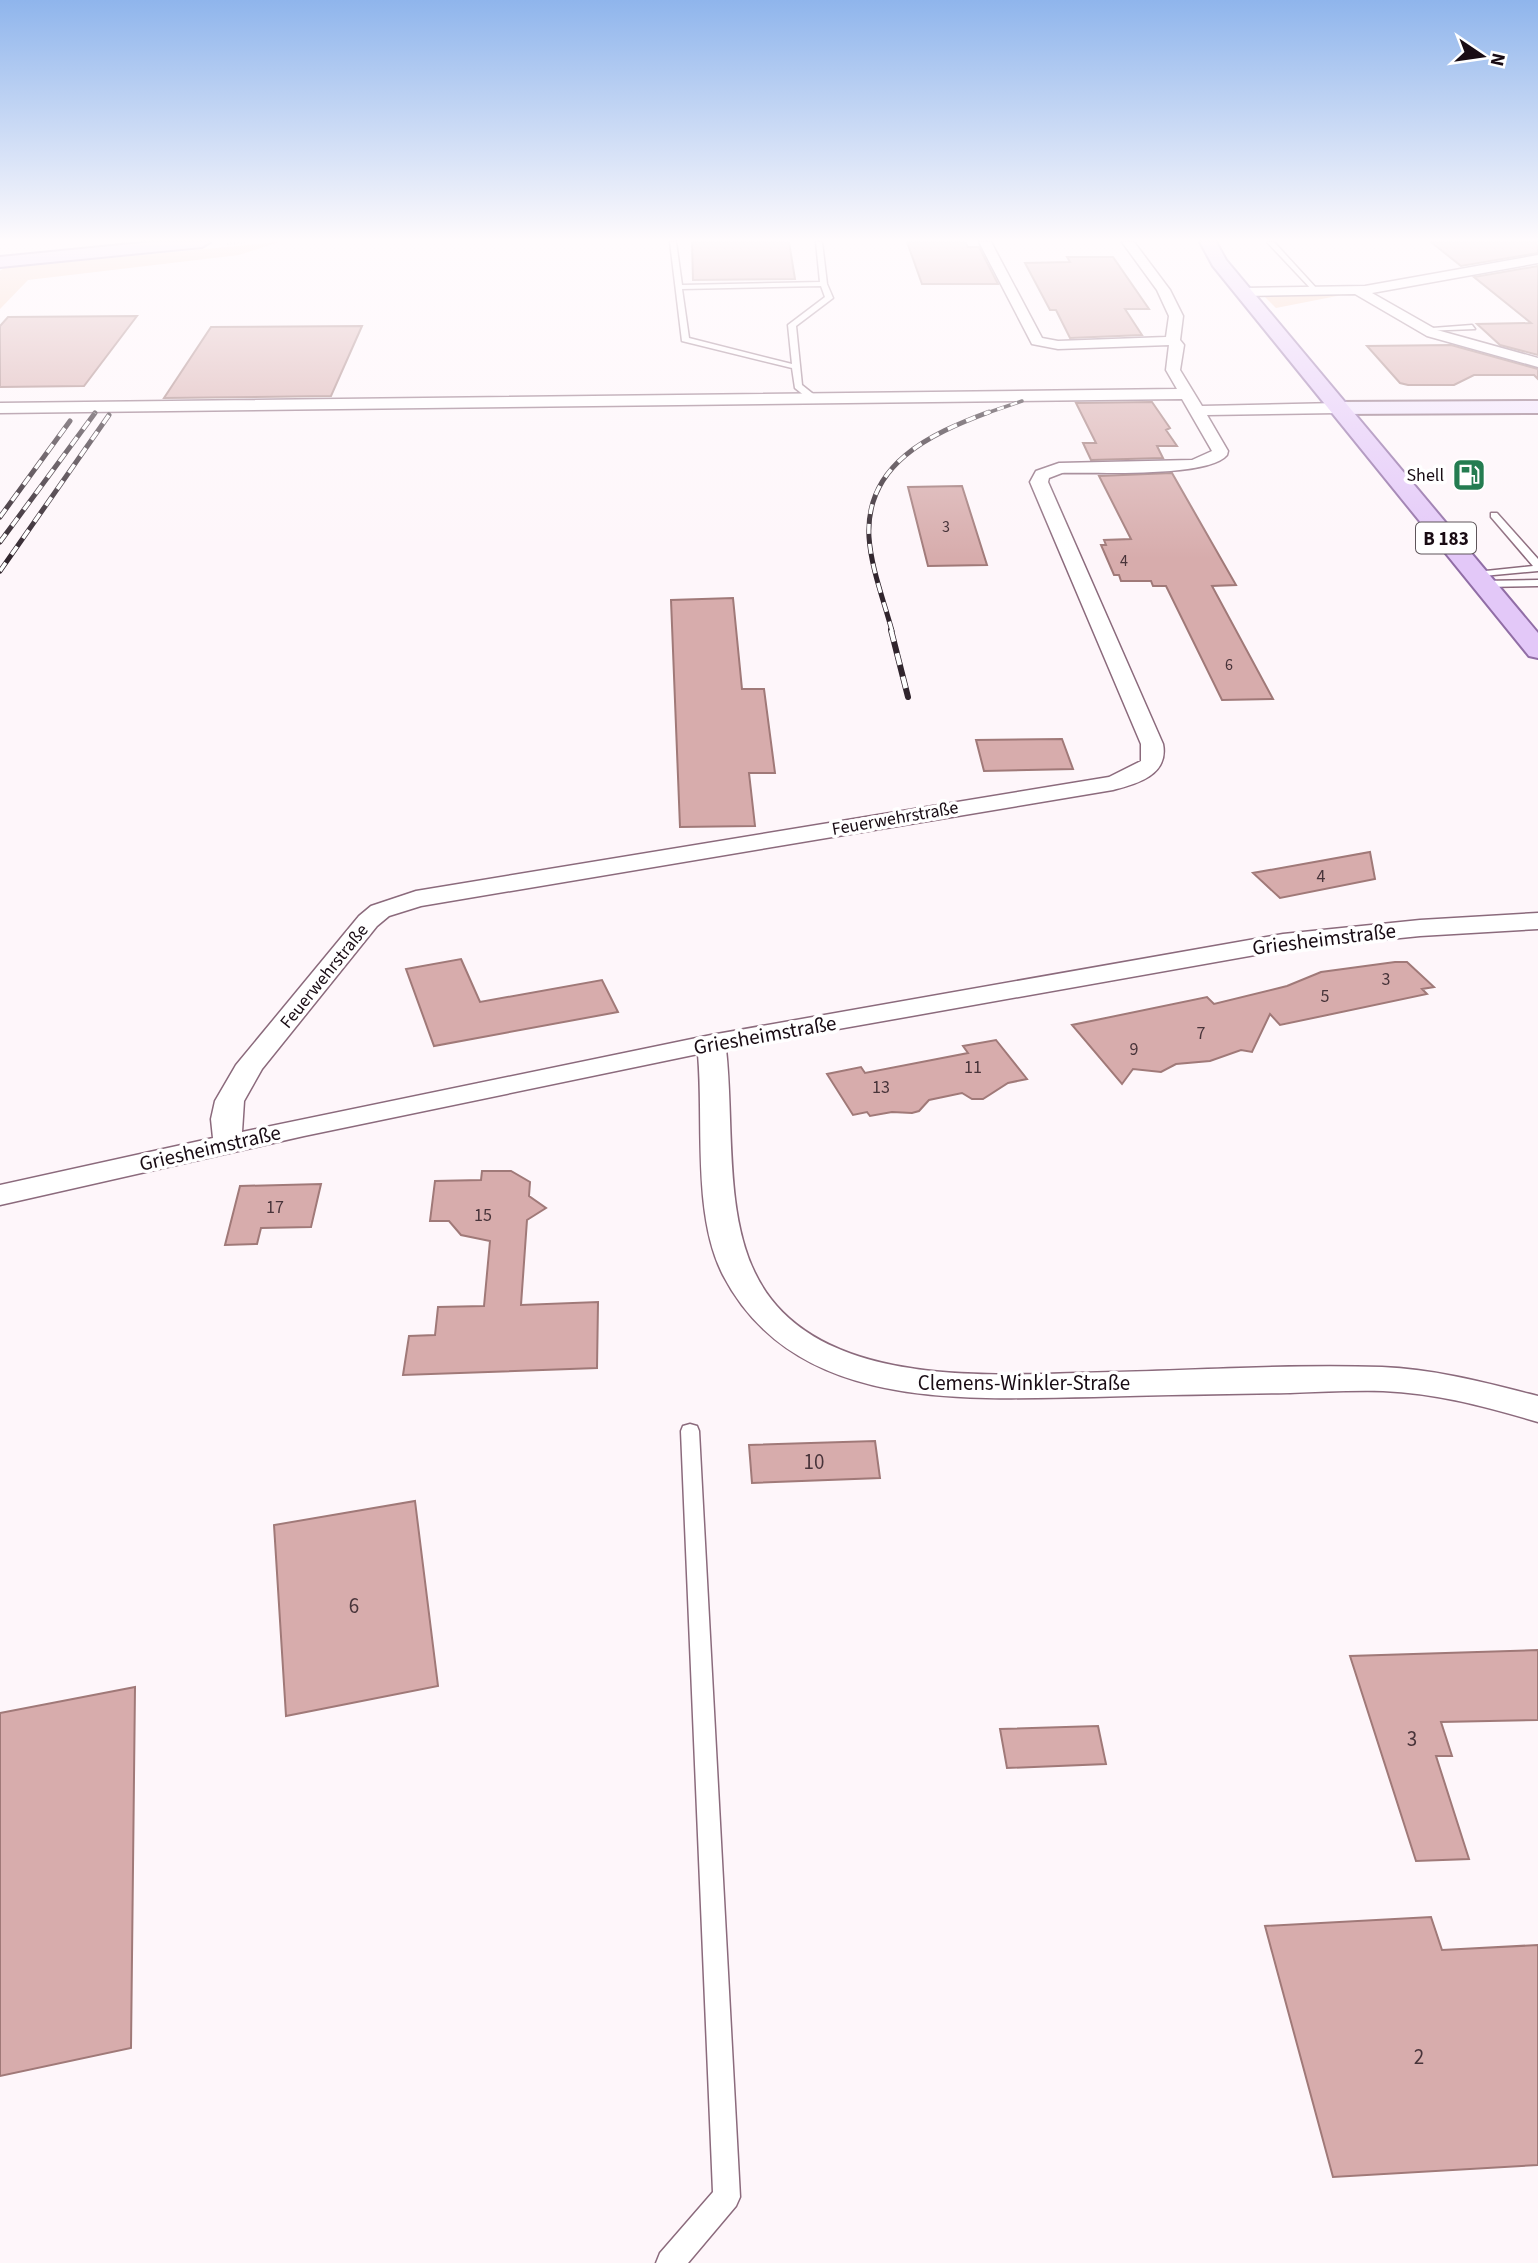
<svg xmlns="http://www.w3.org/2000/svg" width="1538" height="2263" viewBox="0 0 1538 2263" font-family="'Source Sans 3',sans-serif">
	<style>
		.green { fill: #f5d0b9 }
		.building { fill: #d7acac; stroke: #a07978; stroke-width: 2 }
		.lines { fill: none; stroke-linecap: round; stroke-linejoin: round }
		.lane-casing { stroke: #8b6a7c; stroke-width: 3 }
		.street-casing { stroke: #8b6a7c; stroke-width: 3 }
		.secondary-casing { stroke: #8b6a7c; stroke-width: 4 }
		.primary-casing { stroke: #916ea6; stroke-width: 4 }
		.path { stroke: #aba1a6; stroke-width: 2; stroke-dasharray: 1 2.5; stroke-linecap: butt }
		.lane { fill: #fff; fill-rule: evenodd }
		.street { fill: #fff; fill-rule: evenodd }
		.secondary { fill: #f1e3fc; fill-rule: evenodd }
		.primary { fill: #e3c8f8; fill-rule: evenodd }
		.rail-far2-casing { stroke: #31252d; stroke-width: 3.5 }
		.rail-far1-casing { stroke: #31252d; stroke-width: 5 }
		.rail-casing { stroke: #31252d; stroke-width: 6 }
		.rail-far2 { stroke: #fff; stroke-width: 2.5; stroke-dasharray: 7; stroke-linecap: butt }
		.rail-far1 { stroke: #fff; stroke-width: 3.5; stroke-dasharray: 10; stroke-linecap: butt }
		.rail { stroke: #fff; stroke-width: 4.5; stroke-dasharray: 12; stroke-linecap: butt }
		.labels { text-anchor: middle; stroke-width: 7; stroke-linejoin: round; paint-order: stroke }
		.far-number-label { font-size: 16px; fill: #48343a }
		.far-poi-label { font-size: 18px; fill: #190c14; stroke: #fff; text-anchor: end }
		.far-street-label { font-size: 18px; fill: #190c14; stroke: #fff }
		.number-label { font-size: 18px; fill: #48343a }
		.shield { fill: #fff; stroke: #5e555a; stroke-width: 2 }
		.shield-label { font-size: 19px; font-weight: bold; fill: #190c14 }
		.street-label { font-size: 21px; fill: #190c14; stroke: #fff }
		.near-number-label { font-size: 21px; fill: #48343a }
	</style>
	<rect width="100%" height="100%" fill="#fef6fa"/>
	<path class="green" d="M279,242L239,255L28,280L0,309V271L4,268Z
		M1347,294L1276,308L1265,297L1272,295Z"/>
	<path class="building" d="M692,242H789L795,279L693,280Z
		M907,242H965L968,247H979L998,284H922Z
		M1431,242H1538V253L1461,266Z
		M1067,257H1113L1149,309H1125L1142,335L1070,338L1056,310H1050L1025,263L1070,262Z
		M1538,266V355L1500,345L1477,324L1531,323L1474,277Z
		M137,316L84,386L0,387V326L8,317Z
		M362,326L331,396L164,398L211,327Z
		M1451,345L1538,369V379L1534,375H1474L1454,385H1408L1400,383L1367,346Z
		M1152,402L1170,428L1166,430L1177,446H1157L1163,458L1091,460L1083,443H1096L1076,403Z
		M1172,473L1236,585L1212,586L1273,699L1222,700L1166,586H1153L1151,581H1121L1119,575H1114L1101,545H1106L1104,540L1131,539L1099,476Z
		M962,486L987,565L928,566L908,487Z
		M733,598L742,689H764L775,773H749L755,826L680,827L671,600Z
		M1062,739L1073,769L984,771L976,740Z
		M1370,852L1375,879L1280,898L1253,873Z
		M461,959L480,1002L602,980L618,1012L434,1046L406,969Z
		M1395,962H1407L1434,987L1422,989L1427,994L1280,1025L1270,1014L1252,1052L1241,1050L1210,1061L1176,1064L1161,1072L1133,1069L1122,1084L1072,1025L1207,997L1214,1004L1287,986L1321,972Z
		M996,1040L1027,1079L1008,1083L983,1099H972L962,1093L929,1100L919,1111L912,1113L892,1112L870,1116L867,1112L853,1115L827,1074L861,1067L865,1073L968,1053L963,1046Z
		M482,1171H511L530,1182L529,1196L546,1208L527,1220L521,1305L598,1302L597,1368L403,1375L409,1336L435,1335L438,1307L484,1306L490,1241L461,1235L449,1221H430L435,1181L481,1180Z
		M321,1184L311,1227L261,1228L257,1244L225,1245L240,1186Z
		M875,1441L880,1478L752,1483L749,1445Z
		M415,1501L438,1686L286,1716L274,1525Z
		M1538,1650V1720L1441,1722L1452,1756H1436L1469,1859L1416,1861L1350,1656Z
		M135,1687L131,2048L0,2076V1713Z
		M1098,1726L1106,1764L1007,1768L1000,1729Z
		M1431,1917L1442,1950L1538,1945V2165L1333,2177L1265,1926Z"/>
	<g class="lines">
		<defs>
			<path id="lane" d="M670,242H676L682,285L820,282L816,242H822L827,284L833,298L796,326L802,385L817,397V401H811L795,388L792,368L682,341ZM821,286L825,297L788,325L792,364L689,338L682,289Z
				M1267,242H1274L1318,290V292H1314Z
				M1472,325L1475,329L1423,331L1419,329Z
				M1491,513H1497L1538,559V571L1472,577L1471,575L1476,572L1533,566L1491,517Z
				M1538,580V586L1483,587L1478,584L1483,581Z
				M690,1424L697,1426L699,1431L740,2197L736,2206L688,2263H656L660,2253L713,2192L681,1431L683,1426Z"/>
			<path id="street" d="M979,242H991L1042,338L1058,341L1166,337L1169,316L1157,290L1122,242H1134L1170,290L1183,316L1180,340L1184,345L1180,370L1202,406L1338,403L1346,408L1338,413L1207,415L1228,451L1227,455C1208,478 1095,472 1062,473L1049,478L1048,482L1163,744C1169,775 1137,784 1113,790L421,906L389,916L377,926L262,1069L244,1101L242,1132L711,1035L1283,934L1420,920L1538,913V929L1420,936L1283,950L726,1049C734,1119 724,1210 755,1273C813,1394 1003,1374 1112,1372C1202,1370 1293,1364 1382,1367C1435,1369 1487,1383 1538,1396V1422C1487,1407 1436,1393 1383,1391C1352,1390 1321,1392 1290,1393C1225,1394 1159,1395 1094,1397C963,1399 794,1412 723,1275C692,1215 704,1121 698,1054L304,1136L0,1205V1185L213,1138L211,1119L215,1101L236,1065L359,916L371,906L416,891L1109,777L1141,761V744L1030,482L1036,471L1059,463L1192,460L1212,451L1182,399L0,413V403L1177,389L1166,370L1169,345L1058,349L1032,344Z
				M1538,255V263L1372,293L1437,330L1538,358V367L1427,336L1355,294L1244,296L1237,292L1244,288L1365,286Z"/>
			<path id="secondary" d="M1538,401V413L1338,414L1328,408L1338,402Z"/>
			<path id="primary" d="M152,242H210L202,247L0,267V257Z
				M1200,242H1216L1226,260L1538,633V658L1529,656L1213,266Z"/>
		</defs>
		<use href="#lane" class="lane-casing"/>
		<use href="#street" class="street-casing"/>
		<use href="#secondary" class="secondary-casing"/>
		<use href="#primary" class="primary-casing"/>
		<path class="path" d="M227,244L246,242"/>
		<use href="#lane" class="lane"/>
		<use href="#street" class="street"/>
		<use href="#secondary" class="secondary"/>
		<use href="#primary" class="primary"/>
		<defs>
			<path id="rail-far2" d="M984,414L1022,401"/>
			<path id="rail-far1" d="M0,517L70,421
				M0,542L95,413
				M0,571L109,415
				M892,631C884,601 871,568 869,537C865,464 930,434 989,412"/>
			<path id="rail" d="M891,630L908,697"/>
		</defs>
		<use href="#rail-far2" class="rail-far2-casing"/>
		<use href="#rail-far1" class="rail-far1-casing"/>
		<use href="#rail" class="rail-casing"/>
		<use href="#rail-far2" class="rail-far2"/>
		<use href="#rail-far1" class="rail-far1"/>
		<use href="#rail" class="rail"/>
	</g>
	<linearGradient id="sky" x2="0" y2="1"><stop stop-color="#8fb5ec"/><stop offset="0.43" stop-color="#fffbfd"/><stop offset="1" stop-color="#fffbfd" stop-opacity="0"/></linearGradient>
	<rect width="1538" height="559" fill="url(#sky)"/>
	<defs>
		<symbol id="fuel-square" viewBox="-11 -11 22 22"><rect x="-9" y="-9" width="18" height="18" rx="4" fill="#247c51" stroke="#fff"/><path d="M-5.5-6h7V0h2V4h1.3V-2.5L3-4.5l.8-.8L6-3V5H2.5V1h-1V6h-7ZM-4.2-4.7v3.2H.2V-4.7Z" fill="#fff"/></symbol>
	</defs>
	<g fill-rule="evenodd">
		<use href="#fuel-square" x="1450" y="456" width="38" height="38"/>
	</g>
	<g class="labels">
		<g class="far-number-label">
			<text x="946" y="532">3</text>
			<text x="1124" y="566">4</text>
			<text x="1229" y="670">6</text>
		</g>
		<g class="far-poi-label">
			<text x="1444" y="481">Shell</text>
		</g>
		<g class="far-street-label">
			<text transform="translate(895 818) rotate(-10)" y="6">Feuerwehrstraße</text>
			<text transform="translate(324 976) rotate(-51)" y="6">Feuerwehrstraße</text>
		</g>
		<g class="number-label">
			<text x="1321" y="882">4</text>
			<text x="1386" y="985">3</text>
			<text x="1325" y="1002">5</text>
			<text x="1201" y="1039">7</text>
			<text x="1134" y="1055">9</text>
			<text x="973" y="1073">11</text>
			<text x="881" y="1093">13</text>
			<text x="275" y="1213">17</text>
			<text x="483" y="1221">15</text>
		</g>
		<rect class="shield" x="1416" y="522.5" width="60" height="31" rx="5"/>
		<g class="shield-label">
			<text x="1446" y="545">B 183</text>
		</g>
		<g class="street-label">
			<text transform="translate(1324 939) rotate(-7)" y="7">Griesheimstraße</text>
			<text transform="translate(765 1035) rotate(-10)" y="7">Griesheimstraße</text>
			<text transform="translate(210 1148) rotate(-13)" y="7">Griesheimstraße</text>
			<text x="1024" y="1390">Clemens-Winkler-Straße</text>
		</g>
		<g class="near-number-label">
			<text x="814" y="1469">10</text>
			<text x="354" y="1613">6</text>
			<text x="1412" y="1746">3</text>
			<text x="1419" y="2064">2</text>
		</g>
	</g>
	<g transform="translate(1482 56) rotate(103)" stroke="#ffffff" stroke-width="5" paint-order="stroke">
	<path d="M0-5L12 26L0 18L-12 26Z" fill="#190c14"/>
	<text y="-10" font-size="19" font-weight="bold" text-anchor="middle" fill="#190c14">N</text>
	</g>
</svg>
